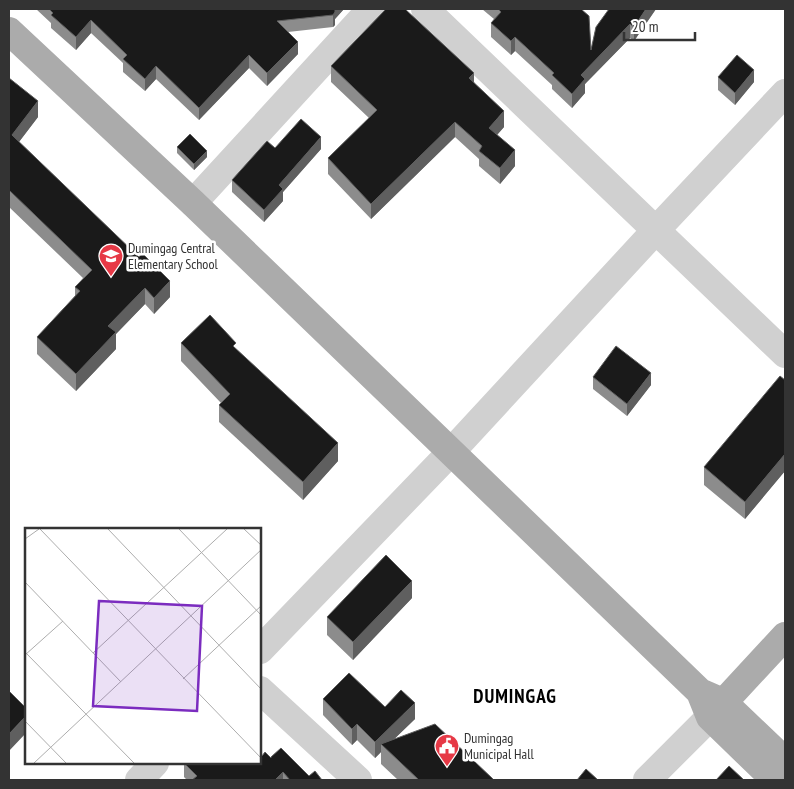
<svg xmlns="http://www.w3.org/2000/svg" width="794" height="789" viewBox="0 0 794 789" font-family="'PT Sans Narrow',sans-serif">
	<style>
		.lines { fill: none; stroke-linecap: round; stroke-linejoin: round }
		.minor { stroke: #d0d0d0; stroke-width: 28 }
		.major { stroke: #ababab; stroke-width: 28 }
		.wall { fill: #8c8c8c }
		.shaded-wall { fill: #5f5f5f }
		.building { fill: #1a1a1a; stroke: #5f5f5f }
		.labels { text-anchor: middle; stroke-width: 5; stroke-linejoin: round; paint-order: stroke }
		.poi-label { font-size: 14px; fill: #333; stroke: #fff; text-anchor: start }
		.district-label { font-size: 19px; font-weight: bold; letter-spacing: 1px; fill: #000; stroke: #fff }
		.inset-road { fill: none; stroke: #adadad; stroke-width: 1 }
		.view { fill: #7b2cbf; fill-opacity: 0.15; stroke: #7b2cbf; stroke-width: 2.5 }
		.inset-edge { fill: none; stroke: #333; stroke-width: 2.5 }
	</style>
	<rect width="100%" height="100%" fill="#fff"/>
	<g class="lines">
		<path class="minor" d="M425,9L785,354
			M193,203L371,9
			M260,650L450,453L656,230L785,93
			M260,690L358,780
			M139,780L155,763
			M647,780L710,717"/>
		<path class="major" d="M9,31L193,203L700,692L723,702L785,761
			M700,692L710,717L775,780
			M711,716L785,636"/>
	</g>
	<path class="wall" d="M36,9H344L335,19V25L333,27L288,32L298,54L267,86L249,68L199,120L156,79L145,91L123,72V63L91,33L76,50L51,28V23Z
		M482,9H581L591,50L596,27L656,9L634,41L630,38L585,84V93L572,108L552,89V85L515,51L511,55L491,37V23L494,19Z
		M331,66L474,82L504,127L497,135L515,166L500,184L479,166V159L455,137L371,219L328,174V158L369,118L331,82Z
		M718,77L754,82L735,105L718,90Z
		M9,78L38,117L19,142L170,297L154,314L145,304L116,334V349L76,391L37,354V337L75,296V287L83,278L9,207Z
		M177,147L207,157L194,170L177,153Z
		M275,148L321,149L283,192V201L264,222L232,192V180Z
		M181,343L236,349L338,461L303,500L219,422V405L221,403L181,361Z
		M593,377L651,385L627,416L593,389Z
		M785,380V471L745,519L704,485V467Z
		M412,598L353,660L327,635V617Z
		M785,678V694H784V679Z
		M323,699L385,707L415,719L394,739L493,780H398L381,764V752L375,758L357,740L352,745L323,715Z
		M262,756L271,758L309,776L322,780H187L184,777V763H260Z"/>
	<path class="shaded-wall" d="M335,9H344L335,19V25L333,27V15Z
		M646,9H656L634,41V27Z
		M91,20V33L76,50V37Z
		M630,24V38L585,84V93L572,108V94L581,75Z
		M515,37V51L511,55V41Z
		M298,42V54L267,86V73Z
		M249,55V68L199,120V108Z
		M156,66V79L145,91V79Z
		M754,70V82L735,105V93Z
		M474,73V88L469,78Z
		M38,101V117L12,151V135Z
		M504,111V127L489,144V128Z
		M455,122V137L371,219V204Z
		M321,137V149L283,192V201L264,222V210L279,185Z
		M515,150V166L500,184V168Z
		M207,151V157L194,170V164Z
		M170,281V297L154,314V298Z
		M145,288V304L116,334V349L76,391V374L108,326Z
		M651,373V385L627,416V404Z
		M338,443V461L303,500V482Z
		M785,454V471L745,519V502Z
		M412,581V598L353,660V642Z
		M415,703V719L385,748L381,744V752L375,758V742Z
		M26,716V733L9,751V734Z
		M357,724V740L352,745V729Z
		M283,772V780H275Z"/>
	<path class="building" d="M49,9H335V12L333,15L277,21L298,42L267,73L249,55L199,108L156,66L145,79L123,59L127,55L91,20L76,37L51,15L53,13Z
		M386,9H405L474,73L469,78L504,111L489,128L515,150L500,168L479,151L482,146L455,122L371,204L328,158L377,110L331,66Z
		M498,9H581L589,16L591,50L596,27L609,9H646L634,27L630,24L581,75L585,79L572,94L552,75L554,73L515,37L511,41L491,23L501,12Z
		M737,55L754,70L735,93L718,77Z
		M9,78L38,101L12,135L139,257L142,253L170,281L154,298L145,288L108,326L116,332L76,374L37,337L80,291L75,287L92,270L9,190Z
		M301,119L321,137L279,185L283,189L264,210L232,180L267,141L275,148Z
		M190,134L207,151L194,164L177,147Z
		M210,315L236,343L233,346L338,443L303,482L219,405L230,394L181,343Z
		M616,346L651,373L627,404L593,377Z
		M780,376L785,380V454L745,502L704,467Z
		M386,555L412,581L353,642L327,617Z
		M349,673L385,707L401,690L415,703L375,742L357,724L352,729L323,699Z
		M9,691L26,708V716L9,734Z
		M435,724L493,779L491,780H419L381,744Z
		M281,748L309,776L315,771L322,780H290L283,772L275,780H192L197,776L184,763H260V755L262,756L265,752L271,758V757Z
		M729,766L744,780H716Z
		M586,769L598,780H577Z"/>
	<defs>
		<symbol id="school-pin" viewBox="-11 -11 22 30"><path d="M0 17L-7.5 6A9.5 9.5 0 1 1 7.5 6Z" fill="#e63946" stroke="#fff"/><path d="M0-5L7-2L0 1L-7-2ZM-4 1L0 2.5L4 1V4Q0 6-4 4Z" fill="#fff"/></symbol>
		<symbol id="civic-pin" viewBox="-11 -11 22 30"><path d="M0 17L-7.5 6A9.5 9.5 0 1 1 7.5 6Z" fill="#e63946" stroke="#fff"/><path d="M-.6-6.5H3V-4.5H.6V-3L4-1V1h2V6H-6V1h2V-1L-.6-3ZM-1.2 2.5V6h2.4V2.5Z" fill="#fff"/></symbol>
	</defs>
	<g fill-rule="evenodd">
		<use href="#school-pin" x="97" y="242" width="28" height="38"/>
		<use href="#civic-pin" x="433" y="732" width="28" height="38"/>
	</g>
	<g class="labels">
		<g class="poi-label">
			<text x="128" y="253">Dumingag Central<tspan x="128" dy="16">Elementary School</tspan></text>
			<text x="464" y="743">Dumingag<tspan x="464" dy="16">Municipal Hall</tspan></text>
		</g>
		<g class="district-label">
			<text x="515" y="703">DUMINGAG</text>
		</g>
	</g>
	<g transform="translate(25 528)">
		<rect width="236" height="236" fill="#fff"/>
		<path class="inset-road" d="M15,1L237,231M83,1L167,89M154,1L237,88M219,1L237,18M0,11L14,1M0,54L96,154M167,89L237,162M0,124L109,235M68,125L202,1M0,127L38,93M158,151L237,77M0,193L41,235M9,235L237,21"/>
		<path class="view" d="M74,73L177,78L172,183L68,178Z"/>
		<rect width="236" height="236" class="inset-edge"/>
	</g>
	<rect width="794" height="789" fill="none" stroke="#333333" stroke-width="20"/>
	<path d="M624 32v8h71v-8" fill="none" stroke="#333333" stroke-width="2.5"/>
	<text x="632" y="32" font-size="15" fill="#333333" stroke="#ffffff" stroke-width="4" paint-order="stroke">20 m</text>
</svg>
